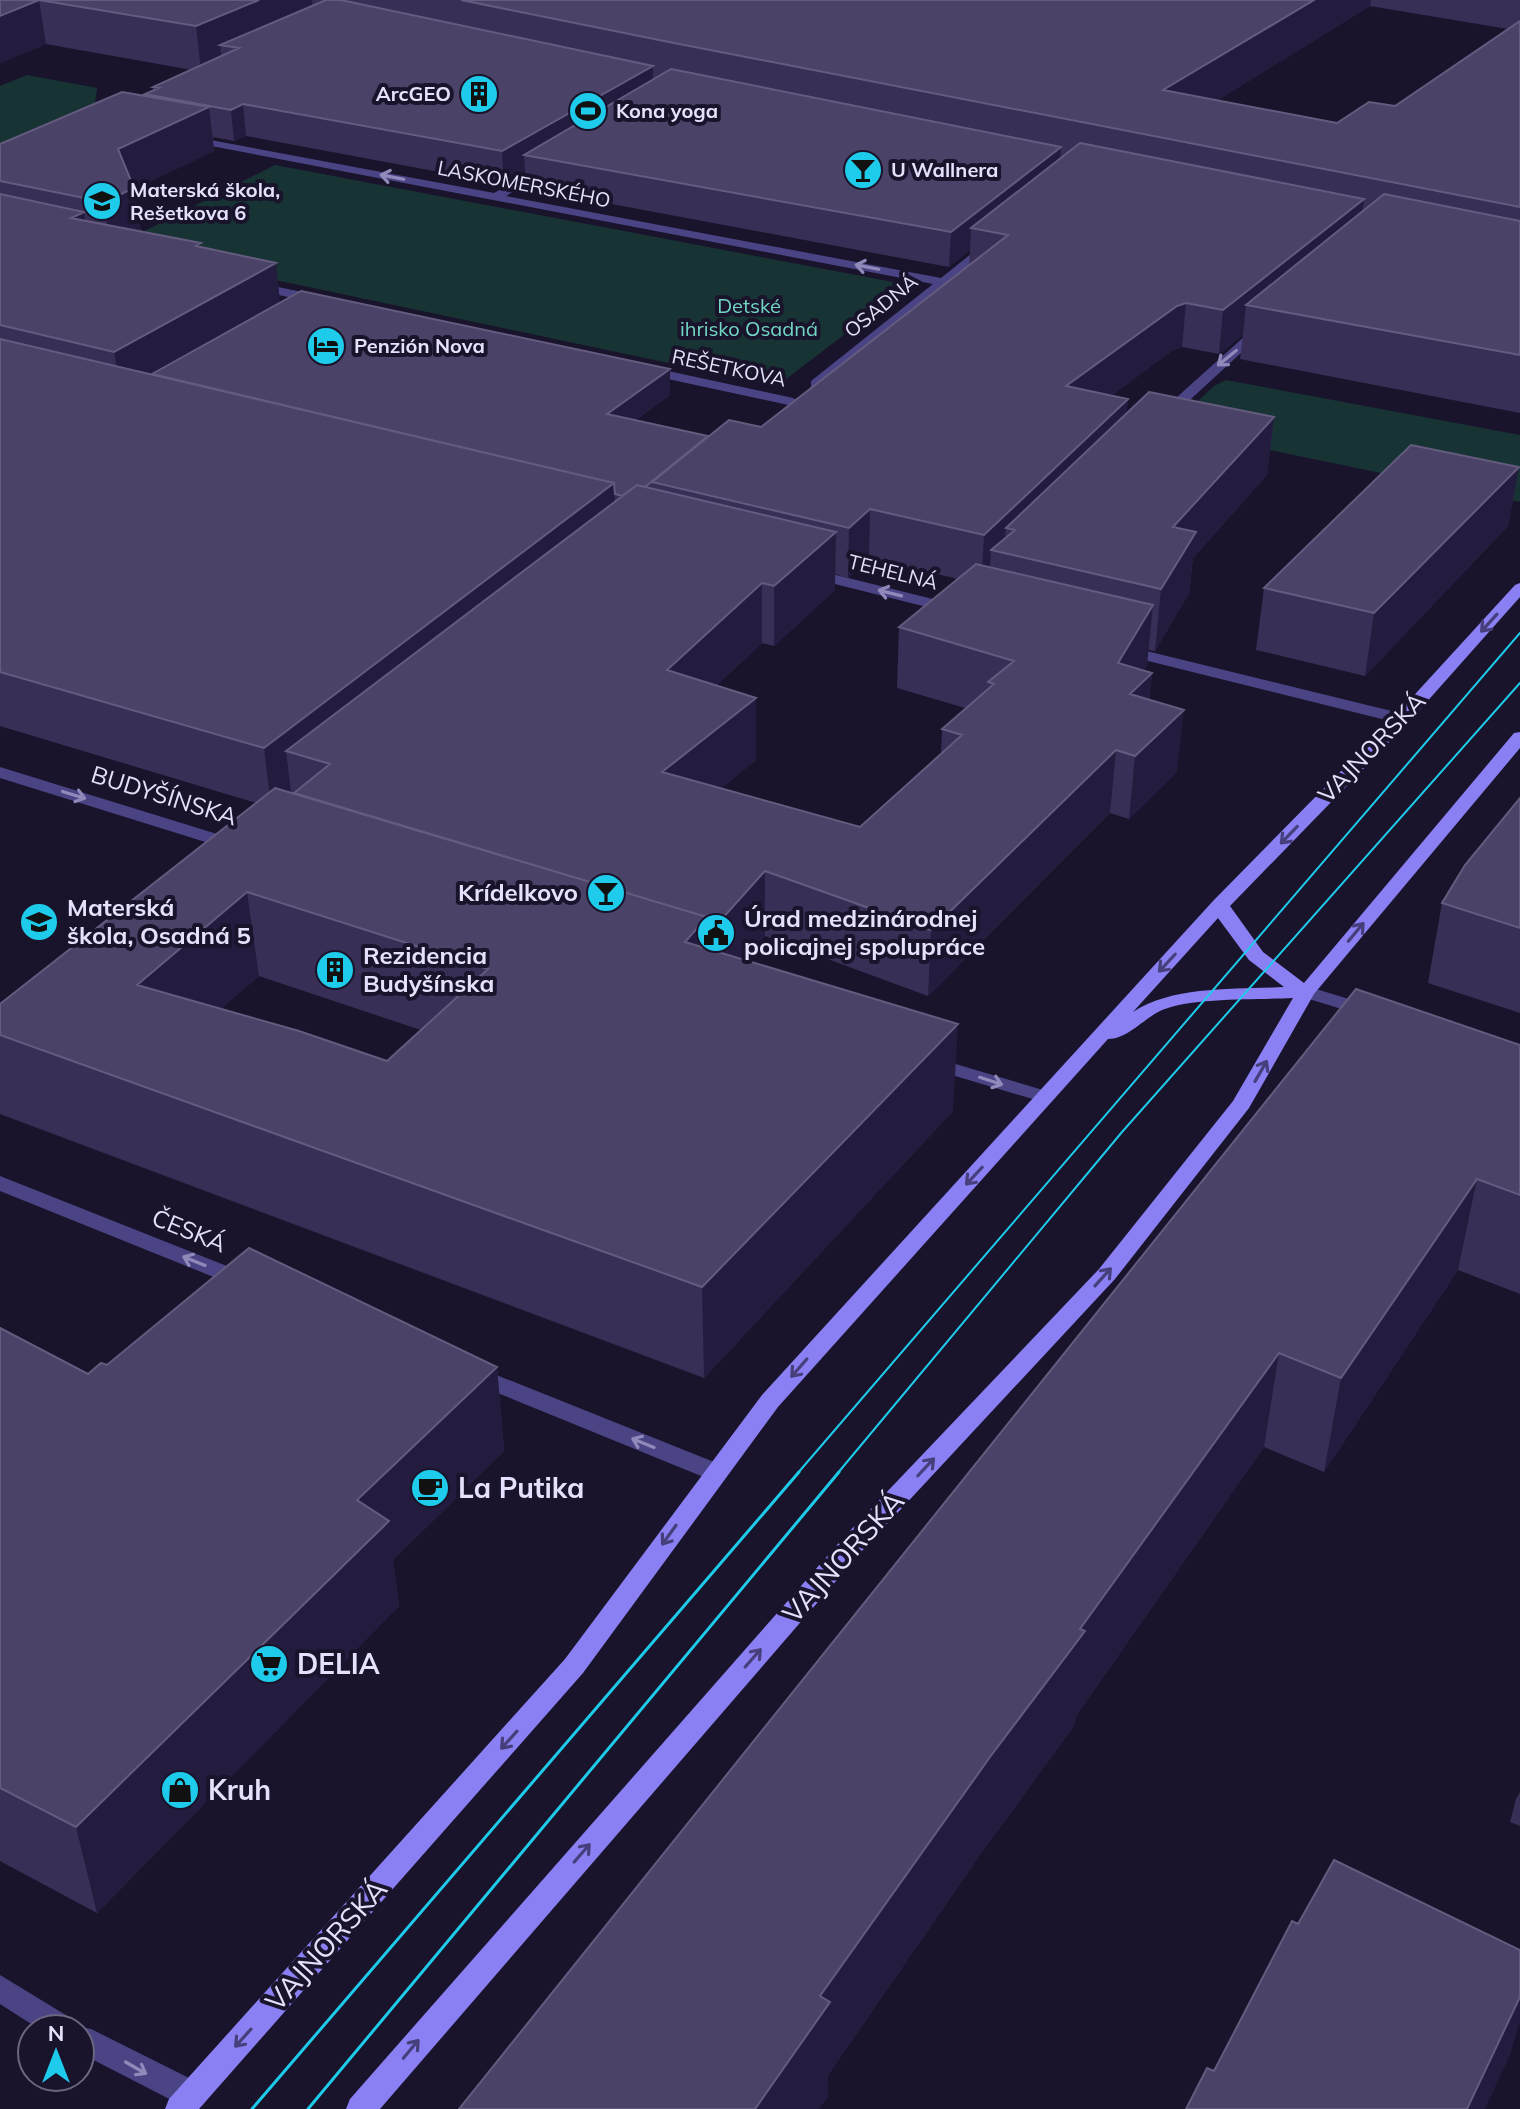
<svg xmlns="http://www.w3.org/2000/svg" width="1520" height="2109" viewBox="0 0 1520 2109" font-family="Mulish,sans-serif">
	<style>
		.green { fill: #183334 }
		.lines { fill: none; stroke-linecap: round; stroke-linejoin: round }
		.street { fill: #4a4485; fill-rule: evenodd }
		.secondary { fill: #8a80f3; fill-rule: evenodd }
		.tram-far1 { stroke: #1ecbea; stroke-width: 2 }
		.tram { stroke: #1ecbea; stroke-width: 3 }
		.wall { fill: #392f56; fill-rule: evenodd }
		.shaded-wall { fill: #241c3e }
		.building { fill: #4b4268; stroke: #645b7f; stroke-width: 2; fill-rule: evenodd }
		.oneway { stroke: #908abb }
		.oneway2 { stroke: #463f7b }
		.labels { text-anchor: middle; stroke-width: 8; stroke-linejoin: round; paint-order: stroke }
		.far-poi-label { font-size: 20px; font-weight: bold; fill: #e5e0fc; stroke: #19142b; text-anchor: start }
		.far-street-label { font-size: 20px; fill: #e5e0fc; stroke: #19142b }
		.far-park-label { font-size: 20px; fill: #71d7c3; stroke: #19142b }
		.street-label { font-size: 24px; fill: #e5e0fc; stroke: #19142b }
		.poi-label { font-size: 24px; font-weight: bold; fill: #e5e0fc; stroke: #19142b; text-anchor: start }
		.near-poi-label { font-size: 28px; font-weight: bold; fill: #e5e0fc; stroke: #19142b; text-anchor: start }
		.near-street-label { font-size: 28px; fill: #e5e0fc; stroke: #19142b }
	</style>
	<rect width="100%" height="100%" fill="#19142b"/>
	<path class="green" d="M27,75L97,88L94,110L0,152V86Z
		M275,165L909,285L777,386L115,246Z
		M1226,380L1520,435V502L1188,433L1174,423L1214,386Z"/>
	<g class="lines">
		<path class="street" d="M189,136L494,193L548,163L554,166L552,168L506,196L941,278L987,241L997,244L816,388L811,387V381L933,284L185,141V137Z
			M254,282L321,296L327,300L321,304L250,289L248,286Z
			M1255,327L1266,330L1167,421H1157V415Z
			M645,366L793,398L800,402L793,406L640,373V367Z
			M812,569L961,606L963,609L955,614L807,577V571Z
			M1122,645L1408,715L1410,719L1402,724L1116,653L1114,650Z
			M0,767L243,842L246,846L243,850H231L0,778Z
			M1306,986L1375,1007L1378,1011L1368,1017L1299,996L1296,992Z
			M932,1057L1053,1093L1056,1097L1046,1103L925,1067L922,1063L925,1059Z
			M0,1176L252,1276L255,1281L252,1286H236L0,1191Z
			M474,1366L724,1466L727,1472L724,1478L715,1481L706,1478L466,1380L462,1374L466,1368Z
			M0,1975L74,2020L77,2026L91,2029L203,2085L207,2095L203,2105L192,2109L181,2105L80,2053V2029H39L0,2004Z"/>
		<path class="secondary" d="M1520,583V597L1408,723L1230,906L1263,952L1304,983L1514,733L1520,732V748L1314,994L1249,1108L1115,1279L862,1551L380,2109H346L350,2099L844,1537L1099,1269L1233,1101L1293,998C1257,1000 1194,997 1162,1010C1144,1018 1128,1039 1108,1039L778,1407L583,1673L199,2109H165L169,2099L565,1659L762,1395L1213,901L1396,715L1515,585ZM1218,918L1249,960L1284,987C1235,990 1175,985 1133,1012Z"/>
		<path class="tram-far1" d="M797,1474L1520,633
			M837,1474L1122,1132L1520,683"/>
		<path class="tram" d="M252,2109L799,1472
			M308,2109L839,1472"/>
	</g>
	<path class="wall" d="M0,0H1520V413L1240,359L1243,335L1219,354L1182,347L1173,350L1112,395L1128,399L1126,414L1274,417L1267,475L1193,558L1189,593L1155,651L1148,650L1147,665L1144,670L1152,673L1149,700L1177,772L1129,819L1110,813L928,996L765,936L744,960L953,1111L704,1378L0,1114V1004L256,803L0,726V144L145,96V94L153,90V87L192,70L46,44L0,63ZM1370,6L1508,29L1395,106L1337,123L1218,100ZM246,136L504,184L525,171L526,188L949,267L970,250L969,265L761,427L708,436L636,420L670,395L280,302L202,247L141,232L134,189L214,151L213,137L234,141ZM869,558L958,579L899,627L897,688L965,708L942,729L941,754L860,827L721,788L756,760V698L716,686L762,643L774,646L835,590V574L848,578ZM259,976L421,1030L387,1061L221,1009Z
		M1519,467L1508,526L1365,676L1256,650L1264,588Z
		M1520,798V1013L1428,983L1442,903Z
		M1520,1045V1294L1458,1270L1324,1472L1264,1447L1076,1716L1074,1726L982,1852L828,2075V2097L459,2109Z
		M0,1328L88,1374L107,1365L497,1367L504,1451L393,1560L399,1606L97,1913L0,1861Z
		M1520,1792V1826L1510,1822L1516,1799Z"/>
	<path class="shaded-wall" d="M39,0L46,44L0,63V16Z
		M259,0H312L314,22L220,45L222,62L201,71L196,26Z
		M1314,0H1371L1370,6L1159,137L1163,90Z
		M653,66V97L524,155L525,171L504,184L502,151Z
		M243,104L246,136L234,141L231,110Z
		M209,107L214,151L134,189L141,234L111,249L104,202L118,149Z
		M1061,147L1059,180L971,228L970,250L949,267L951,232Z
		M1364,199L1358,241L1246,305L1243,335L1219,354L1223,310Z
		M84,212L91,258L71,218Z
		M276,263L281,311L122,402L114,352Z
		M1186,303L1182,347L1173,350L1063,432L1066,386L1177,306Z
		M670,369V395L608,440L607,414Z
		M1128,399L1124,445L1015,530L1006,528L1004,553L991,550L989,576L981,584L984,535Z
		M1274,417L1267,475L1193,558L1189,593L1155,651L1161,589L1173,527Z
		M1519,467L1508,526L1365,676L1374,613Z
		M614,483L616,536L286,751L291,792L271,807L264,748Z
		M870,509L869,558L848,578L849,528Z
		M836,532L835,590L774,646V586Z
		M762,583V643L668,731L667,670Z
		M1153,605L1147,665L1130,693L1152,673L1146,734L1118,663Z
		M756,698V760L663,835L662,772Z
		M1184,710L1177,772L1129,819L1135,756Z
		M1116,750L1110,813L928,996L931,930Z
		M765,871V936L721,987L720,921Z
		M247,892L259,976L151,1070L137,985Z
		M707,917L708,1001L685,942Z
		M958,1024L953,1111L704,1378L702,1287Z
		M1477,1179L1458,1270L1324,1472L1341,1378Z
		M1279,1353L1264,1447L1076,1716L1074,1726L982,1852L828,2075V2097L819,2109H755L820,1996L1080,1629Z
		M497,1367L504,1451L393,1560L399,1606L97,1913L76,1827L357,1500Z
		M1520,1997V2021L1510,2055L1485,2109H1467Z"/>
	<path class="building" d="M0,0H259L196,26L39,0L0,16Z
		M326,0H341L653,66L502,151L243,104L231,110L145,94L159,88L153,87L239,48L220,45Z
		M461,0H1314L1163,90L1337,123L1369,102L1395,106L1520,21V207L669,42Z
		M671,69L1061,147L951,232L524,155Z
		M122,92L209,107L118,149L134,188L104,202L0,181V144Z
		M1080,143L1364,199L1223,310L1186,303L1177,306L1066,386L1128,399L984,535L870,509L849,528L652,482L729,420L761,427L1008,235L971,228Z
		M0,194L84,212L71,218L201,243L196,246L276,263L114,352L0,325Z
		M1384,194L1520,221V355L1246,305Z
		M301,291L670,369L607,414L708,436L645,487L637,485L622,496L615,494L614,483L152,374Z
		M0,339L614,483L264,748L0,672Z
		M1149,392L1274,417L1173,527L1196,532L1161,589L991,550L1015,530L1006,528Z
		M1411,445L1519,467L1374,613L1264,588Z
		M637,485L836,532L774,586L762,583L667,670L756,698L662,772L860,827L962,735L942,729L994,684L988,682L1014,661L899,627L976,564L1153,605L1118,663L1152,673L1130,694L1184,710L1135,756L1116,750L931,930L765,871L720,921L294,793L330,764L286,751Z
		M275,788L707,917L685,942L958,1024L702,1287L0,1035V1004ZM247,892L488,969L387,1061L299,1031L137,985Z
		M1520,798V928L1442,903L1465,865Z
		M1356,989L1520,1045V1195L1477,1179L1341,1378L1279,1353L1080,1629L1085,1631L990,1757L820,1996L830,2002L755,2109H459Z
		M249,1248L497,1367L357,1500L389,1521L76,1827L0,1788V1328L88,1374L101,1363L107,1365Z
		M1334,1860L1520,1950V1997L1467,2109H1186L1207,2068L1214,2071L1292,1921L1298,1924Z"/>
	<defs><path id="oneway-shaft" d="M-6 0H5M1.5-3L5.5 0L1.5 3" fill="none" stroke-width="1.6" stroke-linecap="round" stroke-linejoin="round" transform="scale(2)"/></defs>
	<g class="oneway">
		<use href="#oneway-shaft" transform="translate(392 177) rotate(-169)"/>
		<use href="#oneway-shaft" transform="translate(867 267) rotate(-169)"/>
		<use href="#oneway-shaft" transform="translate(1227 358) rotate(141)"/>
		<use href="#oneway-shaft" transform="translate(890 593) rotate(-166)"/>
		<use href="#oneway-shaft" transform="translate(74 795) rotate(17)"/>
		<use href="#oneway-shaft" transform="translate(991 1081) rotate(18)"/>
		<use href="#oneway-shaft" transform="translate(194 1261) rotate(-158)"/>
		<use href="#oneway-shaft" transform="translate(643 1443) rotate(-158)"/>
		<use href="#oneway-shaft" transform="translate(136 2068) rotate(30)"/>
	</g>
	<g class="oneway2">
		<use href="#oneway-shaft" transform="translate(1489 623) rotate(132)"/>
		<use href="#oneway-shaft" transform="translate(1289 835) rotate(134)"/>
		<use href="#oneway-shaft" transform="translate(1356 932) rotate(-50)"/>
		<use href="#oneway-shaft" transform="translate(1167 963) rotate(133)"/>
		<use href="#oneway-shaft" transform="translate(1261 1071) rotate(-60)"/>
		<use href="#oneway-shaft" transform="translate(974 1176) rotate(133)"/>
		<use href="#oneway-shaft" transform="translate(1103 1277) rotate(-48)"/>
		<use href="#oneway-shaft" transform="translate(799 1368) rotate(131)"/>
		<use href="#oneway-shaft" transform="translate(926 1467) rotate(-47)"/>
		<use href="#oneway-shaft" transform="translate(669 1535) rotate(126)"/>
		<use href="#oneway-shaft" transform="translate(753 1658) rotate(-49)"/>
		<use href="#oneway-shaft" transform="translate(509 1740) rotate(132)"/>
		<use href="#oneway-shaft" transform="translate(582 1853) rotate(-49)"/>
		<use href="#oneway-shaft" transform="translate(243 2038) rotate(132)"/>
		<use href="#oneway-shaft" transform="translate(411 2049) rotate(-50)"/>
	</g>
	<defs>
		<symbol id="building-disc" viewBox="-11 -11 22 22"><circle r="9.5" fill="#1ecbea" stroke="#19142b"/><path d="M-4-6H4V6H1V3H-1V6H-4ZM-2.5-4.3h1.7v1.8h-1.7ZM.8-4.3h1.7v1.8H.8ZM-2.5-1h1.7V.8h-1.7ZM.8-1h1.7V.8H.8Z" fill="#111"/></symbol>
		<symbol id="stadium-disc" viewBox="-11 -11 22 22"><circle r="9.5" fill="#1ecbea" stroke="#19142b"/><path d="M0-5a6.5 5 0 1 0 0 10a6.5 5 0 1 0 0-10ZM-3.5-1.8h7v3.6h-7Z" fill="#111"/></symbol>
		<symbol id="bar-disc" viewBox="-11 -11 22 22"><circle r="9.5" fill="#1ecbea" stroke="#19142b"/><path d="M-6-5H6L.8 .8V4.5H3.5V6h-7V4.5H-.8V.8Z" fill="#111"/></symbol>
		<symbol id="school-disc" viewBox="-11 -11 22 22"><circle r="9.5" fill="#1ecbea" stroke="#19142b"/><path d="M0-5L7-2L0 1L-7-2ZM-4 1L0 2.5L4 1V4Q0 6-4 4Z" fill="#111"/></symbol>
		<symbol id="hotel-disc" viewBox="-11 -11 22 22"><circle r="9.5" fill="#1ecbea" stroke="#19142b"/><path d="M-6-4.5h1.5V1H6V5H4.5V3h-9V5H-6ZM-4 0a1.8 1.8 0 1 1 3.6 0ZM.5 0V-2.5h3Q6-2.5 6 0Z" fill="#111"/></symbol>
		<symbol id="civic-disc" viewBox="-11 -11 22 22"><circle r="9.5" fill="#1ecbea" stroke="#19142b"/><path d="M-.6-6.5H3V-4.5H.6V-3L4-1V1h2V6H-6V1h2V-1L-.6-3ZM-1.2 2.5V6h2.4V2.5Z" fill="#111"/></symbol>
		<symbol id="cafe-disc" viewBox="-11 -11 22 22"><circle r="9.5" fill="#1ecbea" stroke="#19142b"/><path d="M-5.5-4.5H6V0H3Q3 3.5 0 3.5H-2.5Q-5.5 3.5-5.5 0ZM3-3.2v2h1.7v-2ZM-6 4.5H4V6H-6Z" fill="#111"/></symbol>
		<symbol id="supermarket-disc" viewBox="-11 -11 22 22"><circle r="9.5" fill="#1ecbea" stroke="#19142b"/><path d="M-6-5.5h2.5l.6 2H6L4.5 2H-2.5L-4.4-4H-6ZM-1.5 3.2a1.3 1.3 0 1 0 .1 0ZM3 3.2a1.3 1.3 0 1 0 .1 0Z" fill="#111"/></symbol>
		<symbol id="shop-disc" viewBox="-11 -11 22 22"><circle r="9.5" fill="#1ecbea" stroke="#19142b"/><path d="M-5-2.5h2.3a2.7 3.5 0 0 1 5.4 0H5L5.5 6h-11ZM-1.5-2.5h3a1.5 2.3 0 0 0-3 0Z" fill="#111"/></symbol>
	</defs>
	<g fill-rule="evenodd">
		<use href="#building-disc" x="457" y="72" width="44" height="44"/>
		<use href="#stadium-disc" x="566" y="89" width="44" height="44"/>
		<use href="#bar-disc" x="841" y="148" width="44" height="44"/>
		<use href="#school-disc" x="80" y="179" width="44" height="44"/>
		<use href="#hotel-disc" x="304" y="324" width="44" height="44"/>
		<use href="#bar-disc" x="584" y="871" width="44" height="44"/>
		<use href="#school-disc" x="17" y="900" width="44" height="44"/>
		<use href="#civic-disc" x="694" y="911" width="44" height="44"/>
		<use href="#building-disc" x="313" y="948" width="44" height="44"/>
		<use href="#cafe-disc" x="408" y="1466" width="44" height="44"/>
		<use href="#supermarket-disc" x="247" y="1642" width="44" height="44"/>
		<use href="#shop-disc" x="158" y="1768" width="44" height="44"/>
	</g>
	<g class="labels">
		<g class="far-poi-label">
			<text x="451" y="101" text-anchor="end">ArcGEO</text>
			<text x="616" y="118">Kona yoga</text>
			<text x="891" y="177">U Wallnera</text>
			<text x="130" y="197">Materská škola,<tspan x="130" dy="23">Rešetkova 6</tspan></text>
			<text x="354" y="353">Penzión Nova</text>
		</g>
		<g class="far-street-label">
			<text transform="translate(524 184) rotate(11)" y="7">LASKOMERSKÉHO</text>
			<text transform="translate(881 306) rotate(-39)" y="7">OSADNÁ</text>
			<text transform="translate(729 368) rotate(12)" y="7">REŠETKOVA</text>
			<text transform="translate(893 572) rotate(14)" y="7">TEHELNÁ</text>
		</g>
		<g class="far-park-label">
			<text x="749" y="313">Detské<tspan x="749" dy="23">ihrisko Osadná</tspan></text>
		</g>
		<g class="street-label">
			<text transform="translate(1372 748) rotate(-46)" y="8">VAJNORSKÁ</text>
			<text transform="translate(164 796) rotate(17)" y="8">BUDYŠÍNSKA</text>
			<text transform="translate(189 1231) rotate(22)" y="8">ČESKÁ</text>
		</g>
		<g class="poi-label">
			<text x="578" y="901" text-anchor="end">Krídelkovo</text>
			<text x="67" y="916">Materská<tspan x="67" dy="28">škola, Osadná 5</tspan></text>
			<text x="744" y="927">Úrad medzinárodnej<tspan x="744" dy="28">policajnej spolupráce</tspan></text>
			<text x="363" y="964">Rezidencia<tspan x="363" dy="28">Budyšínska</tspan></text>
		</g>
		<g class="near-poi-label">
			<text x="458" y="1498">La Putika</text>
			<text x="297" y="1674">DELIA</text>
			<text x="208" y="1800">Kruh</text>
		</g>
		<g class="near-street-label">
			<text transform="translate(843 1557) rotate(-48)" y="10">VAJNORSKÁ</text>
			<text transform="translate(326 1945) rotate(-48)" y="10">VAJNORSKÁ</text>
		</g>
	</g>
	<g transform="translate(56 2053)"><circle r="38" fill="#19142b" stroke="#6b667f" stroke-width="2"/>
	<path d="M0-6L14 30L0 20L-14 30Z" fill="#1ecbea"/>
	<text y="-12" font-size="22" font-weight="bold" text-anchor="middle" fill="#e5e0fc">N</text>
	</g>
</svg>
